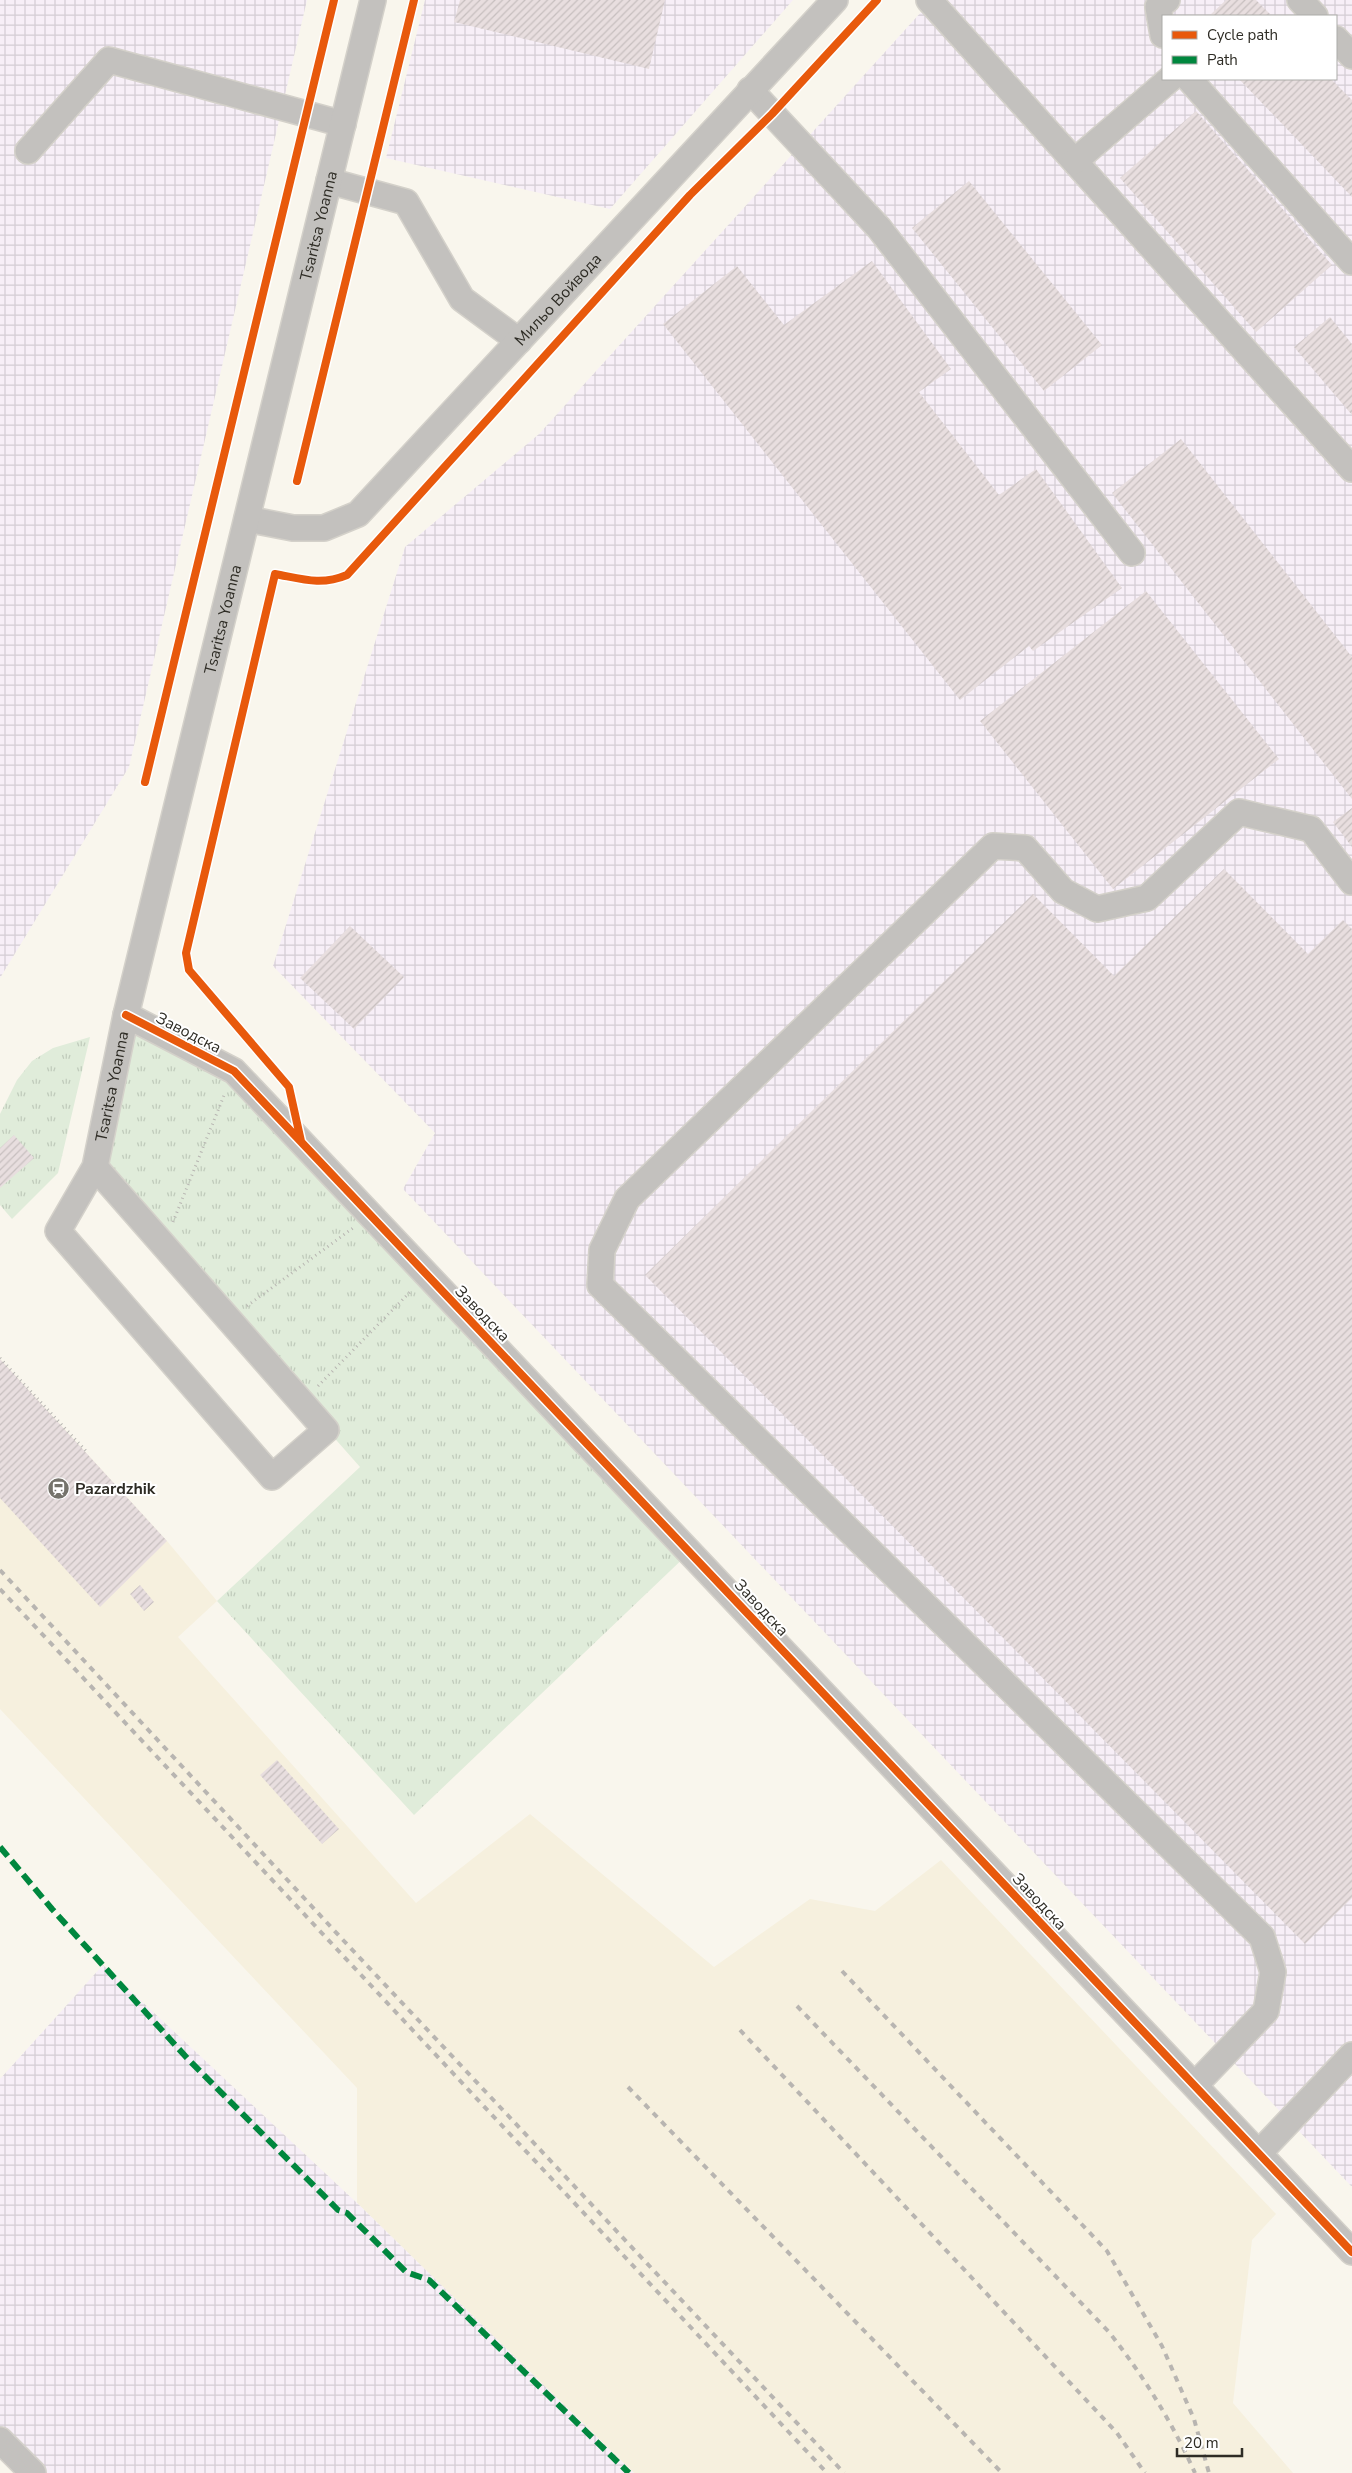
<svg xmlns="http://www.w3.org/2000/svg" width="1352" height="2473" viewBox="0 0 1352 2473" font-family="'Nunito Sans',sans-serif">
	<style>
		.built { fill: #f6f0de }
		.industrial { fill: url(#industrial-grid); fill-rule: evenodd }
		.grass { fill: url(#grass-tufts) }
		.building { fill: url(#building-hatch) }
		.lines { fill: none; stroke-linecap: round; stroke-linejoin: round }
		.minor-casing { stroke: #d4d1ca; stroke-width: 28 }
		.path { stroke: #b7b5b1; stroke-width: 3; stroke-dasharray: 1 4; stroke-linecap: butt }
		.minor { stroke: #c3c1be; stroke-width: 25 }
		.rail { stroke: #b8b5b1; stroke-width: 4; stroke-dasharray: 6 6; stroke-linecap: butt }
		.quiet { stroke: #00873e; stroke-width: 6; stroke-dasharray: 12 6; stroke-linecap: butt }
		.cycleway-casing { stroke: #fff; stroke-width: 11 }
		.cycleway { stroke: #e8590c; stroke-width: 8 }
		.labels { text-anchor: middle; stroke-width: 4; stroke-linejoin: round; paint-order: stroke }
		.street-label { font-size: 16px; fill: #2e2c25; stroke: #fff }
		.poi-label { font-size: 16px; font-weight: bold; fill: #2e2c25; stroke: #fff; text-anchor: start }
	</style>
	<defs>
		<pattern id="industrial-grid" width="8" height="8" patternUnits="userSpaceOnUse" patternTransform="scale(1.25)"><rect width="8" height="8" fill="#f7eff7"/><path d="M0 4h8M4 0v8" fill="none" stroke="#d4cdd4"/></pattern>
		<pattern id="grass-tufts" width="24" height="20" patternUnits="userSpaceOnUse" patternTransform="scale(1.25)"><rect width="24" height="20" fill="#e0ecda"/><path d="M3 7l-1-3M5 7V3M7 7l1-3M15 17l-1-3M17 17v-4M19 17l1-3" fill="none" stroke="#c0cbbb"/></pattern>
		<pattern id="building-hatch" width="6" height="6" patternUnits="userSpaceOnUse" patternTransform="scale(1.25)"><rect width="6" height="6" fill="#e8dedf"/><path d="M-1 1l2-2M0 6l6-6M5 7l2-2" fill="none" stroke="#c7bfbf"/></pattern>
	</defs>
	<rect width="100%" height="100%" fill="#f9f6ed"/>
	<path class="built" d="M0,1359L167,1541L217,1601L178,1637L416,1903L530,1814L714,1967L810,1899L875,1911L941,1860L1276,2214L1252,2240L1233,2403L1293,2473H634L357,2203V2088L0,1709Z"/>
	<path class="industrial" d="M0,0H307L129,767L0,978Z
		M425,0H793L610,209L386,158Z
		M932,0H1352V2187L403,1189L435,1133L273,966L405,547L539,434ZM1163,16H1336V79H1163Z
		M103,1965L357,2203L634,2473H40L0,2429V2079Z"/>
	<path class="grass" d="M126,1015L234,1071L691,1551L414,1815L217,1601L360,1467L95,1167Z
		M90,1037L58,1173L12,1219L0,1205V1114L17,1080L32,1061L53,1048Z"/>
	<path class="building" d="M460,0H665L649,69L454,22Z
		M1226,0H1256L1272,16H1209Z
		M1239,79H1331L1352,100V197Z
		M1196,111L1332,265L1256,332L1120,178Z
		M969,181L1102,345L1044,391L912,228Z
		M872,261L951,369L919,392L999,495L1036,469L1122,588L1033,651L1029,646L960,700L663,324L737,266L784,325Z
		M1330,317L1352,344V415L1294,347Z
		M1181,439L1352,657V799L1112,493Z
		M1146,591L1279,759L1113,889L980,721Z
		M1352,808V847L1333,822Z
		M1224,869L1308,954L1343,920L1352,929V1898L1305,1944L645,1275L1033,894L1114,976Z
		M350,926L404,977L354,1029L300,978Z
		M14,1135L34,1158L0,1188V1148Z
		M0,1359L167,1541L100,1607L0,1498Z
		M140,1585L154,1602L144,1611L130,1594Z
		M277,1760L339,1829L322,1844L260,1775Z"/>
	<g class="lines">
		<defs>
			<g id="minor">
				<path d="M929,0L1352,469"/>
				<path d="M1300,0L1315,16"/>
				<path d="M1163,35L1158,7L1167,0"/>
				<path d="M1336,39L1352,56"/>
				<path d="M1189,79L1352,262"/>
				<path d="M750,90L879,228L1132,553"/>
				<path d="M28,151L109,60L343,124"/>
				<path d="M1075,161L1170,79"/>
				<path d="M329,181L406,202L462,299L519,341"/>
				<path id="s1" d="M247,519L293,528H324L358,514L835,0"/>
				<path d="M126,1015L234,1071L1352,2252"/>
				<path id="s2" d="M95,1167L326,1430L272,1477L58,1231L95,1167L126,1015L373,0"/>
				<path d="M1195,2085L1266,2011L1273,1972L1262,1937L600,1285L602,1250L627,1199L993,846L1025,848L1063,891L1097,909L1147,898L1239,812L1311,829L1352,882"/>
				<path d="M1259,2153L1352,2055"/>
				<path d="M0,2440L33,2473"/>
			</g>
		</defs>
		<use href="#minor" class="minor-casing"/>
		<path class="path" d="M173,1222L225,1093
			M247,1306L353,1228
			M0,1358L87,1452
			M318,1386L412,1290"/>
		<use href="#minor" class="minor"/>
		<path class="rail" d="M0,1570L343,1940L844,2473
			M0,1589L827,2473
			M842,1971L1107,2251L1162,2346L1194,2419L1209,2473
			M797,2006L1109,2332C1144,2377 1171,2420 1195,2473
			M740,2030L1117,2433L1145,2473
			M628,2087L1002,2473"/>
		<path class="quiet" d="M0,1847L52,1909L187,2058L338,2210L347,2213L406,2272L429,2280L629,2473"/>
		<defs>
			<path id="cycleway" d="M297,481L414,0
				M145,782L334,0
				M126,1015L234,1071L1352,2252
				M301,1141L289,1087L189,970L186,953L275,574C302,579 321,586 347,575L690,195L772,114L877,0"/>
		</defs>
		<use href="#cycleway" class="cycleway-casing"/>
		<use href="#cycleway" class="cycleway"/>
	</g>
	<defs>
		<symbol id="station-disc" viewBox="-11 -11 22 22"><circle r="9.5" fill="#75736b" stroke="#fff"/><path d="M-3-6H3Q5-6 5-4V2Q5 4 3 4L4.5 6H3L1.5 4h-3L-3 6H-4.5L-3 4Q-5 4-5 2V-4Q-5-6-3-6ZM-3.5-4v3h7v-3ZM-3.5 1v1.5H-2V1ZM2 1v1.5H3.5V1Z" fill="#fff"/></symbol>
	</defs>
	<g fill-rule="evenodd">
		<use href="#station-disc" x="46" y="1476" width="25" height="25"/>
	</g>
	<g class="labels">
		<g class="street-label">
			<text dy="6" stroke="none"><textPath href="#s2" startOffset="1789">Tsaritsa Yoanna</textPath></text>
			<text dy="6" stroke="none"><textPath href="#s1" startOffset="408">Мильо Войвода</textPath></text>
			<text dy="6" stroke="none"><textPath href="#s2" startOffset="1384">Tsaritsa Yoanna</textPath></text>
			<text transform="translate(189 1032) rotate(27)" y="6">Заводска</text>
			<text dy="6" stroke="none"><textPath href="#s2" startOffset="904">Tsaritsa Yoanna</textPath></text>
			<text transform="translate(483 1313) rotate(46)" y="6">Заводска</text>
			<text transform="translate(762 1607) rotate(47)" y="6">Заводска</text>
			<text transform="translate(1040 1901) rotate(47)" y="6">Заводска</text>
		</g>
		<g class="poi-label">
			<text x="75" y="1494">Pazardzhik</text>
		</g>
	</g>
	<rect x="1162" y="15" width="175" height="65" fill="#ffffff" stroke="#ababa8"/>
	<rect x="1172" y="31" width="25" height="8" fill="#e8590c" stroke="#ababa8"/>
	<text x="1207" y="40" font-size="15" fill="#2e2c25">Cycle path</text>
	<rect x="1172" y="56" width="25" height="8" fill="#00873e" stroke="#ababa8"/>
	<text x="1207" y="65" font-size="15" fill="#2e2c25">Path</text>
	<path d="M1177 2448v8h65v-8" fill="none" stroke="#2e2c25" stroke-width="2.5"/>
	<text x="1184" y="2448" font-size="15" fill="#2e2c25" stroke="#ffffff" stroke-width="4" paint-order="stroke">20 m</text>
</svg>
